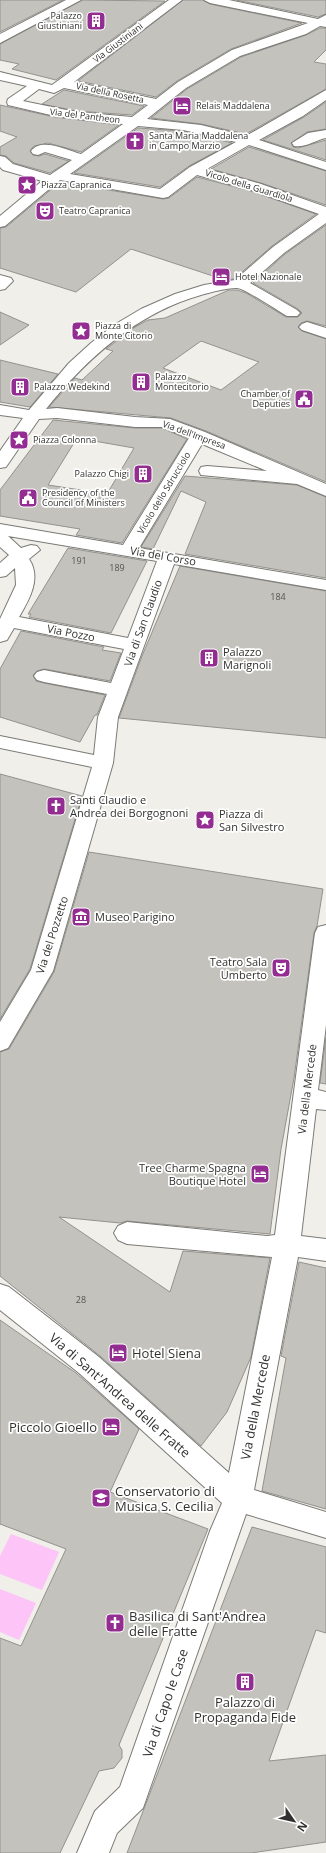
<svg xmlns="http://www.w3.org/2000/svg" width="326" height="1853" viewBox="0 0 326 1853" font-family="'Open Sans',sans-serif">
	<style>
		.green { fill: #fcc4f7 }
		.building { fill: #c3c2bd; stroke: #93928d; fill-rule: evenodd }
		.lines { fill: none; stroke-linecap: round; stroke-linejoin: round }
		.minor-casing { stroke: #7b7a76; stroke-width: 2 }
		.minor { fill: #fff; fill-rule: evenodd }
		.labels { text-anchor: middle; stroke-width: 3.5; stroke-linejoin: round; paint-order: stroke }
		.far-poi-label { font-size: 9px; fill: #31312f; stroke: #fff; text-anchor: start }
		.far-street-label { font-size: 9px; fill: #31312f; stroke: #fff }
		.number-label { font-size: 9px; fill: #565552 }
		.street-label { font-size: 11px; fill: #31312f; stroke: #fff }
		.poi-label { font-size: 11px; fill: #31312f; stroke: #fff; text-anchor: start }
		.near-poi-label { font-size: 13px; fill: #31312f; stroke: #fff; text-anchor: start }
		.near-street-label { font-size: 13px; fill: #31312f; stroke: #fff }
	</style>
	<rect width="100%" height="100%" fill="#f0efea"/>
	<path class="green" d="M11,1534L59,1552L42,1590L0,1574V1556Z
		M0,1589L36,1603L19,1640L0,1632Z"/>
	<path class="building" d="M0,0H63L0,32Z
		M82,0L165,1L56,80L12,69L19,64L0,60V44Z
		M183,0H203L210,4L302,23L231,49L177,81L156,97L78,81Z
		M236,0H326V14L318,17Z
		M320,28H326V50L314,62L326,64V89L246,134L201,124L151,118L187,89L241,57L306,35Z
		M64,90L144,106L132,115L76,111L42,104Z
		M326,102V129L307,132L291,143L293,147L298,148L326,140V160L263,140L304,117Z
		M0,105L55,117L119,125L81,152L48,143L34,146L30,151L33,155L39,156L45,154L69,161L50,173L14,163L6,156L0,155V147L17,137L0,131Z
		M138,128L183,131L232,143L189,166L160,187L74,173Z
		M249,147L326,171V205L261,183L211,169Z
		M197,177L251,191L316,214L272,246L234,279L225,280L131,249L76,292L0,268V228L6,227L60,182L163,199L169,198Z
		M326,225V326L307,321L301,323L298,327L302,331L326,339V482L206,431L171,418L49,407L75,378L82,380L113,351L106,349L135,327L148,320L165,318L229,290H237L246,293L286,317H298L302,313L298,309L253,283L285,254ZM201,341L259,362L221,390L163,368Z
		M0,312L29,325L0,345Z
		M0,360L58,374L30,407L0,402Z
		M53,420L135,428H162L187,439L122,543L76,535L80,529L0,516V490ZM77,438L134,448L107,494L48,485Z
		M185,476L297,485L326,497V578L185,554L206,502L181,491L153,549L141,547Z
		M68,548L147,561L111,633L29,617L31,614H28Z
		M180,566L326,591V738L119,718L142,656Z
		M21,631L104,647L102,650L121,653L110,681L44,669L37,671L33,675L36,681L44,683L105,695L97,715H95L80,742L0,717V669Z
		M0,774L82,796L30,969L0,1019Z
		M89,852L323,889L317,926L314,933L294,1078L281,1149L270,1234L127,1221L120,1223L59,1217L170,1292L183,1251L270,1258L251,1357L227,1412L201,1446L100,1356L0,1276V1052L9,1049L54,972Z
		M326,1037V1084L320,1083Z
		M299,1262L326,1268V1509L262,1491L286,1358L281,1356Z
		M0,1320L76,1373L139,1429L110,1492L208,1529L119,1745L122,1750V1758L114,1768L99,1771L60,1853H0V1638L21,1646L66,1549L0,1524Z
		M252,1527L326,1547V1633L316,1630L269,1761L326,1755V1842L251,1853H127Z"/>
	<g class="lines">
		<defs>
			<path id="minor" d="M66,0H81L0,43V34Z
				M169,0H182L74,82L156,99L178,82L232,50L308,23L210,3L204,0H229L318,19L326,15V27L320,26L306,34L240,56L186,88L147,119L201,125L246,136L326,90V100L303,116L259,140L326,162V170L249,145L207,169L261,184L326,207V223L284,253L250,283L297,310L300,313L297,316H287C278,311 244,288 237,288C225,288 212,292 201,295C137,313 87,358 46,409L57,408L135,417L170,419L205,432L326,484V496L297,484L201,475L199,471L201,467L207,466L267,471L202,444L139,548L326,580V590L174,564L118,717L113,763L53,971L8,1048L0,1051V1022L31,970L92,767L0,748V736L94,755L98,717L107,694L44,682L37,680L34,676L37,672L44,670L111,683L124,649L14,628L7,640L0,642V619L16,585L15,568L6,576L0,577V563L9,555L0,547V524L123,545L189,438L162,427H135L57,418L39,419L6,467L0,468V451L23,418L0,415V405L29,410L69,363L91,343L114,325L141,309L175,294L204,285L235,280L273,247L319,214L251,190L197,175L168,197L163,198L60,180L5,226L0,227V216L42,181L3,170L0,167V156L5,157L13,164L50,175L72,160L45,152L38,155L33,154L31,151C41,137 67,150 81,154L123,124L55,116L8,105L7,102L8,99L27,86L0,80V72L52,85ZM64,88L148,105L132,117L76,112L23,101L39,89L54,93ZM138,126L183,130L236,142L190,167L160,189L70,174ZM8,536L157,561L128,638L19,617C29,600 42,578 29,559L40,550L37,546L31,545L21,548Z
				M326,130V138C316,140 305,148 294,146L292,143L308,133Z
				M0,275L11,278L13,281L5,289L0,290Z
				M307,322L326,328V338L302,330L299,327L302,324Z
				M326,925V1025L318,1090L326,1092V1110L316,1109L301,1236L326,1239V1261L298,1257L254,1490L326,1512V1538L246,1514L143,1808L117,1833L109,1853H77L95,1811L120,1787L210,1531L222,1503L79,1373L0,1310V1284L9,1287L99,1357L229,1473L272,1257L127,1244L118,1240L114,1233L118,1226L127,1222L267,1236L275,1235L315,933L318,927Z"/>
		</defs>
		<use href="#minor" class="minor-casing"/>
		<use href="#minor" class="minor"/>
	</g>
	<defs>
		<symbol id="building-square" viewBox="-11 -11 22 22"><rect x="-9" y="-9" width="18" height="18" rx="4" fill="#942d91" stroke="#fff"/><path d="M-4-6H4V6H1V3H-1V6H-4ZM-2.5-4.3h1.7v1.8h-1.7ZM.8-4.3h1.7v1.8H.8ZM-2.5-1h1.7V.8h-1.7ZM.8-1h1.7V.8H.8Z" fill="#fff"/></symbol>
		<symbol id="hotel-square" viewBox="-11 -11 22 22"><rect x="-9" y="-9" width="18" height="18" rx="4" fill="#942d91" stroke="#fff"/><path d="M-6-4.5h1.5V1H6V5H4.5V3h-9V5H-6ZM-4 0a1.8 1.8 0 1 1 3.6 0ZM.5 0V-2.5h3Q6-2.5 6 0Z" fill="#fff"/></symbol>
		<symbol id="church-square" viewBox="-11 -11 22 22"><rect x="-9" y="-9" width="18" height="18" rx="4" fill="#942d91" stroke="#fff"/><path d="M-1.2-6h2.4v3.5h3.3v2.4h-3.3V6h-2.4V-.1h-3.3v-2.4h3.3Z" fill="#fff"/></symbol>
		<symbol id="sight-square" viewBox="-11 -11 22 22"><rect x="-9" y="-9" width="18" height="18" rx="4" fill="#942d91" stroke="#fff"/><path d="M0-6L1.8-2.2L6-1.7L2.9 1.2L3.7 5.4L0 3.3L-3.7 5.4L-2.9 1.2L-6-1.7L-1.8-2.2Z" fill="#fff"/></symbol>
		<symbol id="theatre-square" viewBox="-11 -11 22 22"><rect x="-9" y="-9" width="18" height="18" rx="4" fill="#942d91" stroke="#fff"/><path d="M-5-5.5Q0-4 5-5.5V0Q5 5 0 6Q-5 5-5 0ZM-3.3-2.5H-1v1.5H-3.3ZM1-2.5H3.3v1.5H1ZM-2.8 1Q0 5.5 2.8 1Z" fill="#fff"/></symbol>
		<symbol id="civic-square" viewBox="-11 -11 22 22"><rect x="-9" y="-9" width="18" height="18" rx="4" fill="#942d91" stroke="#fff"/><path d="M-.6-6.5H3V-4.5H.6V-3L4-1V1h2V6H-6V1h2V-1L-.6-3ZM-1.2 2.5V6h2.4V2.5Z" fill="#fff"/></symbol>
		<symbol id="museum-square" viewBox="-11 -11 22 22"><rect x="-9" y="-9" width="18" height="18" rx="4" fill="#942d91" stroke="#fff"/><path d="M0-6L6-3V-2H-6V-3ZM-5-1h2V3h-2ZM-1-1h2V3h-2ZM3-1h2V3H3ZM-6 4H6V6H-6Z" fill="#fff"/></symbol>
		<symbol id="university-square" viewBox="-11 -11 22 22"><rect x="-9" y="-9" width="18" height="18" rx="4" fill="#942d91" stroke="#fff"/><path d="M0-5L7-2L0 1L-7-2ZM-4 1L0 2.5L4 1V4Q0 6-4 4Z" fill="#fff"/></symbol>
	</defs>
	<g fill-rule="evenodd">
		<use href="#building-square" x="85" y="10" width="22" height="22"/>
		<use href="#hotel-square" x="171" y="95" width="22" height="22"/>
		<use href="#church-square" x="124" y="130" width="22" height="22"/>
		<use href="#sight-square" x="16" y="174" width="22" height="22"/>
		<use href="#theatre-square" x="34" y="200" width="22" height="22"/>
		<use href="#hotel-square" x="210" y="266" width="22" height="22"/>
		<use href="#sight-square" x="70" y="320" width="22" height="22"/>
		<use href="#building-square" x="130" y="371" width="22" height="22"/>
		<use href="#building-square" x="9" y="376" width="22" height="22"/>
		<use href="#civic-square" x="293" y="388" width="22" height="22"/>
		<use href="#sight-square" x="8" y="429" width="22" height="22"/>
		<use href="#building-square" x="132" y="463" width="22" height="22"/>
		<use href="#civic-square" x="17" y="487" width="22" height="22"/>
		<use href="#building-square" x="198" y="647" width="22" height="22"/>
		<use href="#church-square" x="45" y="795" width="22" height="22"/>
		<use href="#sight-square" x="194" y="809" width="22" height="22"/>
		<use href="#museum-square" x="70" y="906" width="22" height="22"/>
		<use href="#theatre-square" x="270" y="957" width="22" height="22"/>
		<use href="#hotel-square" x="249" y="1163" width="22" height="22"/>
		<use href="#hotel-square" x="107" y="1342" width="22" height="22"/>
		<use href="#hotel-square" x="100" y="1416" width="22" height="22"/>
		<use href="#university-square" x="90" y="1487" width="22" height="22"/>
		<use href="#church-square" x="104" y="1612" width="22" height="22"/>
		<use href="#building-square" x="234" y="1671" width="22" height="22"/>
	</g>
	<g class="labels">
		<g class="far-poi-label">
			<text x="82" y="19" text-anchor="end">Palazzo<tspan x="82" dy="10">Giustiniani</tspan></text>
			<text x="196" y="109">Relais Maddalena</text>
			<text x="149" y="139">Santa Maria Maddalena<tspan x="149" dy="10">in Campo Marzio</tspan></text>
			<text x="41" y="188">Piazza Capranica</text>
			<text x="59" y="214">Teatro Capranica</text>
			<text x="235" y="280">Hotel Nazionale</text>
			<text x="95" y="329">Piazza di<tspan x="95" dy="10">Monte Citorio</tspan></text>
			<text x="155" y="380">Palazzo<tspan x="155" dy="10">Montecitorio</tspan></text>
			<text x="34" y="390">Palazzo Wedekind</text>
			<text x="290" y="397" text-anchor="end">Chamber of<tspan x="290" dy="10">Deputies</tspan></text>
			<text x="33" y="443">Piazza Colonna</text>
			<text x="129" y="477" text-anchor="end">Palazzo Chigi</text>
			<text x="42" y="496">Presidency of the<tspan x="42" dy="10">Council of Ministers</tspan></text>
		</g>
		<g class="far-street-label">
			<text transform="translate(118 43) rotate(-37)" y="3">Via Giustiniani</text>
			<text transform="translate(110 93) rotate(12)" y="3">Via della Rosetta</text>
			<text transform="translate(85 116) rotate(7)" y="3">Via del Pantheon</text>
			<text transform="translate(249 186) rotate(17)" y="3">Vicolo della Guardiola</text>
			<text transform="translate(194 435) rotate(20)" y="3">Via dell'Impresa</text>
			<text transform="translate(164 493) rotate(-59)" y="3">Vicolo dello Sdrucciolo</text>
		</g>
		<g class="number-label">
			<text x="79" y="564">191</text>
			<text x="117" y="571">189</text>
			<text x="278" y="600">184</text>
			<text x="81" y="1303">28</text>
		</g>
		<g class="street-label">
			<text transform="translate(163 556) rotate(10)" y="4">Via del Corso</text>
			<text transform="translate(143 623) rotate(-70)" y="4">Via di San Claudio</text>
			<text transform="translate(71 633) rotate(11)" y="4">Via Pozzo</text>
			<text transform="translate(52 935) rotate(-72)" y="4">Via del Pozzetto</text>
			<text transform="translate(307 1089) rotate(-83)" y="4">Via della Mercede</text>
		</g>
		<g class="poi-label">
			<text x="223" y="656">Palazzo<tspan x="223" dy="13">Marignoli</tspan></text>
			<text x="70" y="804">Santi Claudio e<tspan x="70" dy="13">Andrea dei Borgognoni</tspan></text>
			<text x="219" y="818">Piazza di<tspan x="219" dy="13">San Silvestro</tspan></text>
			<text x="95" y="921">Museo Parigino</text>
			<text x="267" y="966" text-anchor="end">Teatro Sala<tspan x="267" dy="13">Umberto</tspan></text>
			<text x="246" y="1172" text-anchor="end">Tree Charme Spagna<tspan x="246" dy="13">Boutique Hotel</tspan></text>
		</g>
		<g class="near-poi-label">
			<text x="132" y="1358">Hotel Siena</text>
			<text x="97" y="1432" text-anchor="end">Piccolo Gioello</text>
			<text x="115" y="1496">Conservatorio di<tspan x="115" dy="15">Musica S. Cecilia</tspan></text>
			<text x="129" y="1621">Basilica di Sant'Andrea<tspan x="129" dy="15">delle Fratte</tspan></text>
			<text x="245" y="1707" text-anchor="middle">Palazzo di<tspan x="245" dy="15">Propaganda Fide</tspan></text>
		</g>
		<g class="near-street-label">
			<text transform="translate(120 1395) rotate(41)" y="5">Via di Sant'Andrea delle Fratte</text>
			<text transform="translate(255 1407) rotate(-79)" y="5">Via della Mercede</text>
			<text transform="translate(165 1703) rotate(-71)" y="5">Via di Capo le Case</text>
		</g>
	</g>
	<g transform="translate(294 1821) rotate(124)" stroke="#ffffff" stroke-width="3" paint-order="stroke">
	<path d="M0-3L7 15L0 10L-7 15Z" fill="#31312f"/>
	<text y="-6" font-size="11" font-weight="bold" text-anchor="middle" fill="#31312f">N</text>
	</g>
</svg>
